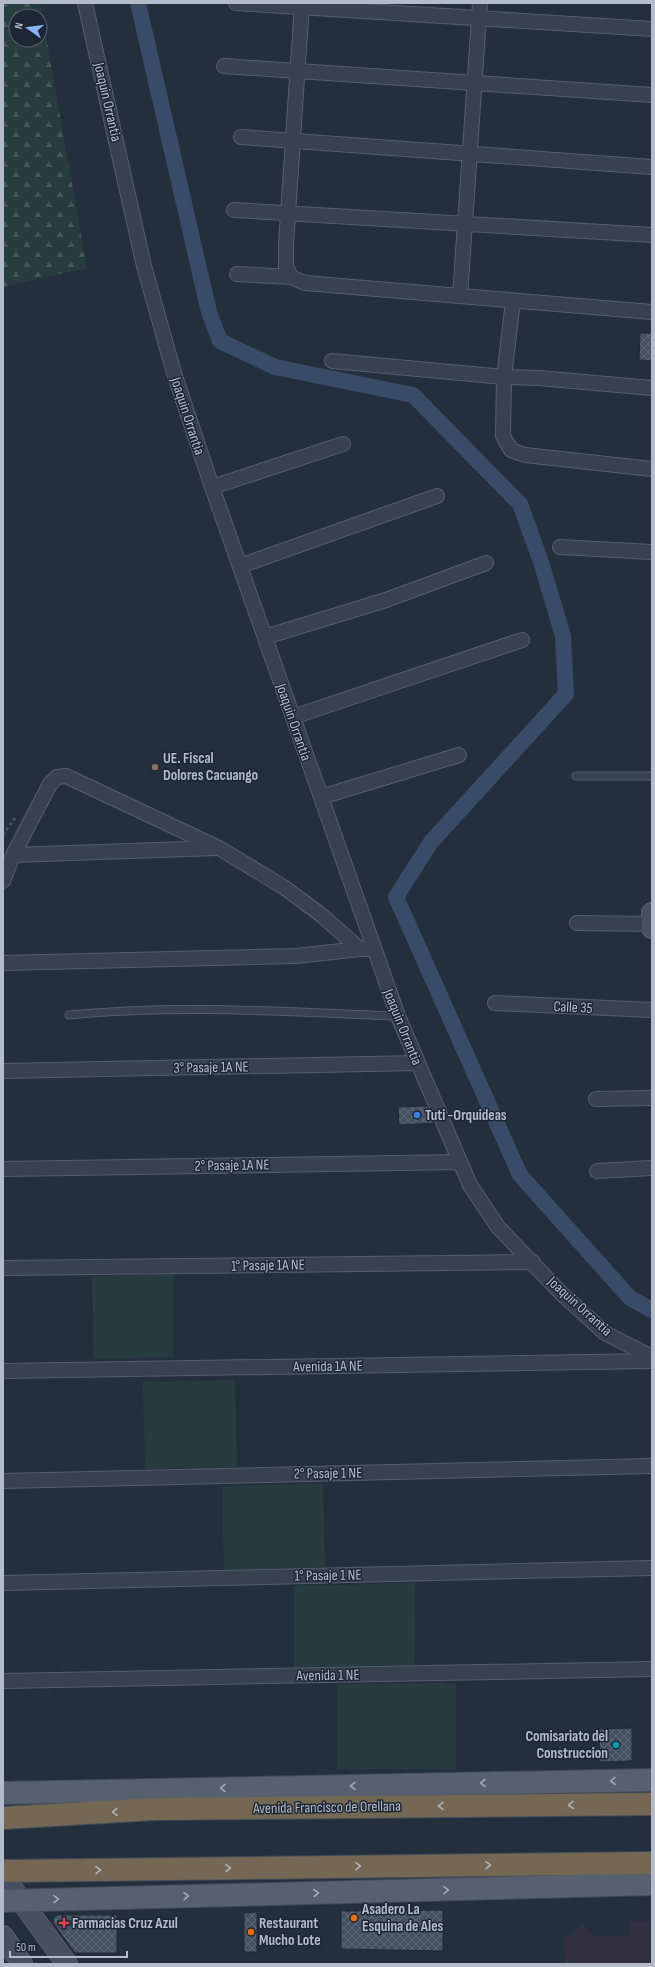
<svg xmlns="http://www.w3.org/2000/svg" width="655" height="1967" viewBox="0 0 655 1967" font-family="'Sofia Sans Condensed',sans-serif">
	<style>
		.medical { fill: #32303f }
		.forest { fill: url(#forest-firs); fill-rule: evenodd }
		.park { fill: #263c3f }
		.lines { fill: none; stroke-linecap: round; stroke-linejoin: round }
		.canal { stroke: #394c67; stroke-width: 16 }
		.building { fill: url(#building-cross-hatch); stroke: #1f2835 }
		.lane-casing { stroke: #565f6c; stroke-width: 9 }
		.street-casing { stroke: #565f6c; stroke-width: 16 }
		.secondary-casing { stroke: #565f6c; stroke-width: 22 }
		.primary-casing { stroke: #414a57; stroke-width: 24 }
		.highway-casing { stroke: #434c59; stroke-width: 24 }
		.path { stroke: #44595c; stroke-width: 2.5; stroke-dasharray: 3 3; stroke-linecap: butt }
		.lane { stroke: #38414e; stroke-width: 7 }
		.street { stroke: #38414e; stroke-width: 14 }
		.secondary { stroke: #465061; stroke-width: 20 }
		.primary { stroke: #56606e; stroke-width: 22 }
		.highway { stroke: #746855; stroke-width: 22 }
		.oneway { stroke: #a1aab7 }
		.oneway2 { stroke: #aeb4bd }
		.education-dot { fill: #8d6e63; stroke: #1d2633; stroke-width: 1.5 }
		.shop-dot { fill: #3f7fe0; stroke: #1d2633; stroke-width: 1.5 }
		.culture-dot { fill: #0f9aa8; stroke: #1d2633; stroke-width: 1.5 }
		.food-dot { fill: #e8710a; stroke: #1d2633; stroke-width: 1.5 }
		.health-dot { fill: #e0444e; stroke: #1d2633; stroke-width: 1.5 }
		.labels { text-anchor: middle; stroke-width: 3; stroke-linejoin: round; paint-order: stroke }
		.street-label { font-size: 15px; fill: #b4bcc9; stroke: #1d2633 }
		.poi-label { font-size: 15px; font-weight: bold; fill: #b4bcc9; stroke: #1d2633; text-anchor: start }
	</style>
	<defs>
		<pattern id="forest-firs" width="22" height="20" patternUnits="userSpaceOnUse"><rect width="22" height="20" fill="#263c3f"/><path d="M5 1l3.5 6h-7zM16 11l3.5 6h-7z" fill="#435659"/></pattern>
		<pattern id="building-cross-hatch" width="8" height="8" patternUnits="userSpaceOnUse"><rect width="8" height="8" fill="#455162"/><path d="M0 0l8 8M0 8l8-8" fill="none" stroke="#5d6877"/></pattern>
	</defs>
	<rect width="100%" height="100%" fill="#242f3e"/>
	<path class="medical" d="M630,1921H652V1964H565L564,1935H571L582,1924L595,1936L630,1935Z"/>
	<path class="forest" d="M3,3H40L87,268L3,287ZM16,16H40V40H16Z"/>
	<path class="park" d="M173,1274V1357L93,1359L92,1276Z
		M235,1380L237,1467L145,1469L143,1382Z
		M323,1484L325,1567L224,1570L222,1486Z
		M415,1583L414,1665L294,1667V1586Z
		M456,1683V1769H337V1684Z"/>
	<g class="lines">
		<path class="canal" d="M138,3L209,312L220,341L275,367L413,395L520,504L541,562L563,636L566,694L431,842L396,897L520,1175L630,1298L652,1310"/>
	</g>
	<path class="building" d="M640,333H652V361L639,360Z
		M427,1106L434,1123L399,1125L398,1107Z
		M632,1728V1761L600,1762L599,1729Z
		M443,1910V1951L341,1949V1911Z
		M257,1912V1952H244V1913Z
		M57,1915H117V1953H75L54,1924L53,1919Z"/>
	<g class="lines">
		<defs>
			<path id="lane" d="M576,776H652
				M69,1015C179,1004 288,1012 398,1016"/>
			<path id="street" d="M85,3L144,266L174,373L212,487L398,1016L470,1185L498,1227L561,1293L605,1333L652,1357
				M236,3L652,29
				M302,3L286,244V266L291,277L305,283L652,312
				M224,66L652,95
				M241,137L652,167
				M234,210L652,235
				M237,274L291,277
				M460,296L480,3
				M513,301L504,377L503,436L511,450L525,455L652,469
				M332,361L504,377L539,378L652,388
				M212,487L343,444
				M560,547L652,552
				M240,566L437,496
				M265,637L386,600L486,563
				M293,717L522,640
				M321,797L459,755
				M13,855L216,848
				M3,881L13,855L50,784L57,777L66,776L219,848L285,888L320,914L360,949H373
				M577,923L651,924
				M3,963L296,956L360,949
				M495,1003L652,1010
				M3,1071L418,1063
				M596,1099L652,1098
				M3,1169L460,1162
				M597,1171L652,1168
				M3,1268L533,1262
				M3,1371L652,1361
				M3,1481L652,1466
				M3,1583L652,1568
				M3,1681L652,1669"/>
			<path id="secondary" d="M652,913V928
				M3,1876L67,1964
				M3,1936L22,1964"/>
			<path id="primary" d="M3,1793L652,1780
				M3,1901L652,1884"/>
			<path id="highway" d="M3,1818L154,1809L652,1804
				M3,1871L652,1863"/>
		</defs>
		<use href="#lane" class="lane-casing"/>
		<use href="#street" class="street-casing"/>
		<use href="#secondary" class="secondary-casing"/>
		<use href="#primary" class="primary-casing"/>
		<use href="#highway" class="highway-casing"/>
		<path class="path" d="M3,835L15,818"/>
		<use href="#lane" class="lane"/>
		<use href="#street" class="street"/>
		<use href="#secondary" class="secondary"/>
		<use href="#primary" class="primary"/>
		<use href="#highway" class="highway"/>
	</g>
	<defs><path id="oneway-chevron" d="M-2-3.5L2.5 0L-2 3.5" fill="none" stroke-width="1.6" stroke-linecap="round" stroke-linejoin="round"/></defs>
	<g class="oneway">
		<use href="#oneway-chevron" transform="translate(613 1781) rotate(179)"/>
		<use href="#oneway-chevron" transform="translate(483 1783) rotate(179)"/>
		<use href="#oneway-chevron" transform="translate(353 1786) rotate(179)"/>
		<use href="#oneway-chevron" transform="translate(223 1788) rotate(179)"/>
		<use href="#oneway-chevron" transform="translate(446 1890) rotate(-1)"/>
		<use href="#oneway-chevron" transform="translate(316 1893) rotate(-1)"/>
		<use href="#oneway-chevron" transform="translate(186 1896) rotate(-1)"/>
		<use href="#oneway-chevron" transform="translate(56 1899) rotate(-1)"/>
	</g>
	<g class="oneway2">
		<use href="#oneway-chevron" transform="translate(571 1805) rotate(179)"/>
		<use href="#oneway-chevron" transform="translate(441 1806) rotate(179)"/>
		<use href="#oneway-chevron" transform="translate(115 1812) rotate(177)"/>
		<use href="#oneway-chevron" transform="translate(488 1865) rotate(-1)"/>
		<use href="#oneway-chevron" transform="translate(358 1866) rotate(-1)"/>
		<use href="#oneway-chevron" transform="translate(228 1868) rotate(-1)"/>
		<use href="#oneway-chevron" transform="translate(98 1870) rotate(-1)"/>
	</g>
	<circle class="education-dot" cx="155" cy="767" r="4"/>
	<circle class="shop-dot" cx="417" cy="1115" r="4"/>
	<circle class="culture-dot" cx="616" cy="1745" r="4"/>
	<g class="food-dot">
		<circle cx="354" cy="1918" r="4"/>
		<circle cx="251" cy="1932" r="4"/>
	</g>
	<path class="health-dot" d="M62 1917h4v4h4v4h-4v4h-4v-4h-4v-4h4z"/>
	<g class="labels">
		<g class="street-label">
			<text transform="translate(108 102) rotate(77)" y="5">Joaquin Orrantia</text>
			<text transform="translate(188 416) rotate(72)" y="5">Joaquin Orrantia</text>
			<text transform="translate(294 722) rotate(71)" y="5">Joaquin Orrantia</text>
			<text transform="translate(573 1007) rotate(3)" y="5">Calle 35</text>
			<text transform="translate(403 1027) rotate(68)" y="5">Joaquin Orrantia</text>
			<text transform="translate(211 1067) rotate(-1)" y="5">3° Pasaje 1A NE</text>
			<text transform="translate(232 1165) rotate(-1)" y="5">2° Pasaje 1A NE</text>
			<text transform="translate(268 1265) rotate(-1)" y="5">1° Pasaje 1A NE</text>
			<text transform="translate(580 1306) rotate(42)" y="5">Joaquin Orrantia</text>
			<text transform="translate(328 1366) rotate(-1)" y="5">Avenida 1A NE</text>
			<text transform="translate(328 1473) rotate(-1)" y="5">2° Pasaje 1 NE</text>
			<text transform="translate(328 1575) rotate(-1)" y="5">1° Pasaje 1 NE</text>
			<text transform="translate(328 1675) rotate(-1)" y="5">Avenida 1 NE</text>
			<text transform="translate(327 1807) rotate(-1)" y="5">Avenida Francisco de Orellana</text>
		</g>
		<g class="poi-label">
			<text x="163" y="763">UE. Fiscal<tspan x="163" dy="17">Dolores Cacuango</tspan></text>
			<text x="425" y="1120">Tuti -Orquideas</text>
			<text x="608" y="1741" text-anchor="end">Comisariato del<tspan x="608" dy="17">Construccion</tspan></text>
			<text x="362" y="1914">Asadero La<tspan x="362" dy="17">Esquina de Ales</tspan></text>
			<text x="72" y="1928">Farmacias Cruz Azul</text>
			<text x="259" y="1928">Restaurant<tspan x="259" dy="17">Mucho Lote</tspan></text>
		</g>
	</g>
	<rect width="655" height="1967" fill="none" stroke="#b4bcc9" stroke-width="8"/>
	<g transform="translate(28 28) rotate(284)"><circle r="19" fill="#1d2633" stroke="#59626f"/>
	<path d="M0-3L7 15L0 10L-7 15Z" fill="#8ab4f8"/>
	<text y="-6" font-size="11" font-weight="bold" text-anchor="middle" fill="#b4bcc9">N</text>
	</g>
	<path d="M10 1951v6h117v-6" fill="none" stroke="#b4bcc9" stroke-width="2"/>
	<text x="16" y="1951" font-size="12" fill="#b4bcc9" stroke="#1d2633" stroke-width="3" paint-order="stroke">50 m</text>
</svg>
